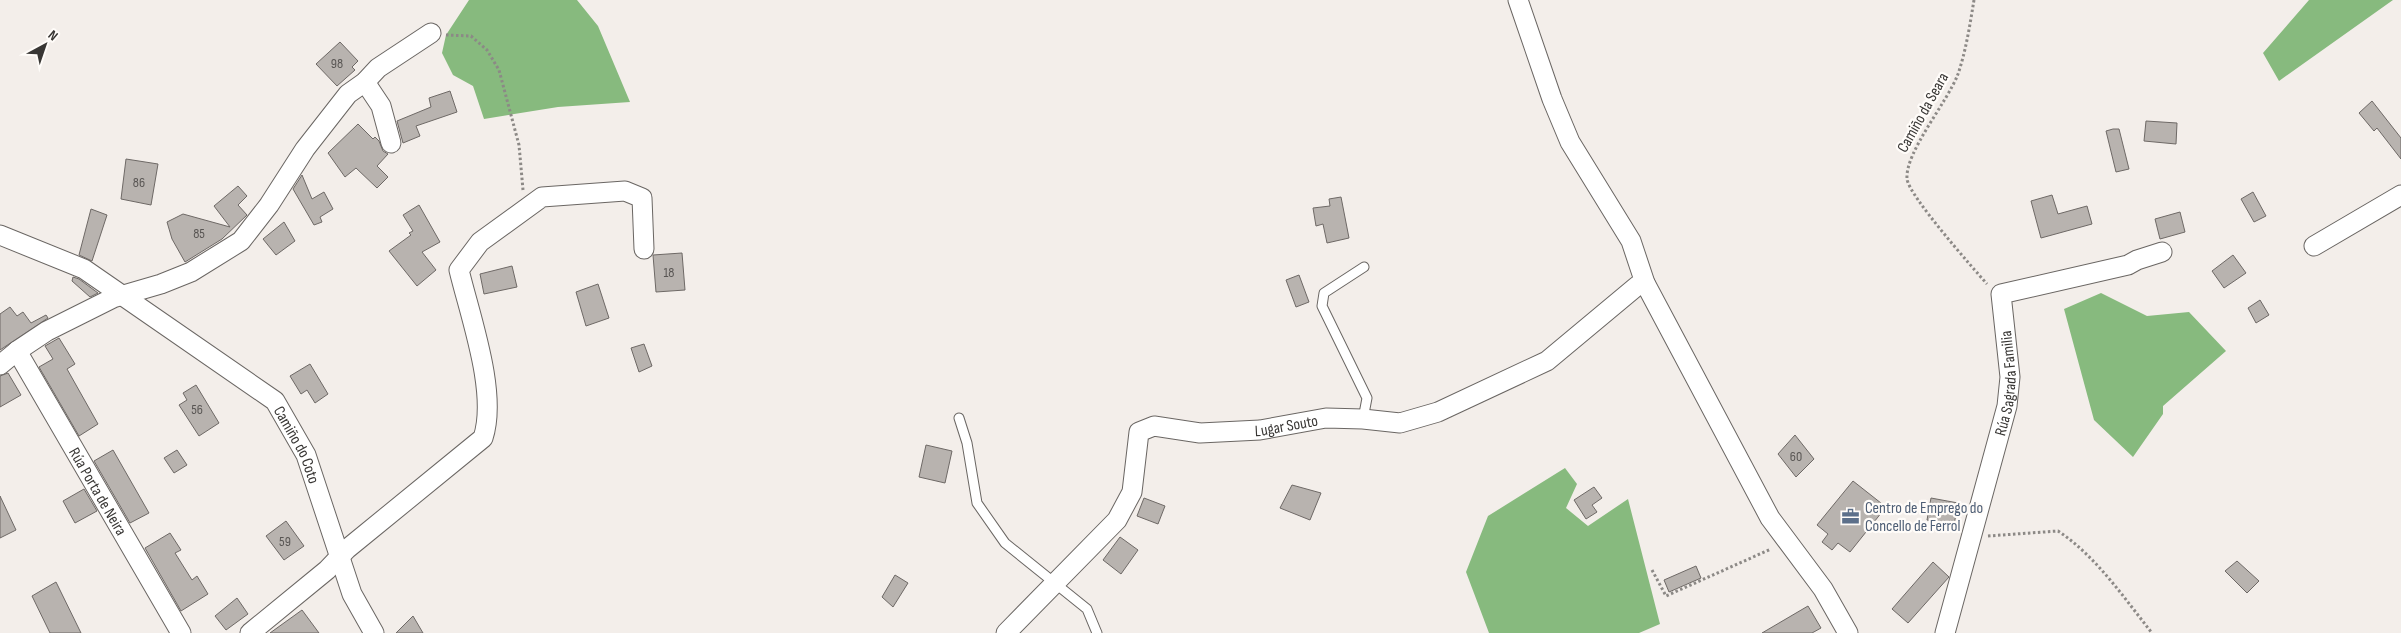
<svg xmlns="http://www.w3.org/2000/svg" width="2401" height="633" viewBox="0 0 2401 633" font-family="'Sofia Sans Condensed',sans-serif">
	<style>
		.forest { fill: #87ba7e }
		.building { fill: #b8b3af; stroke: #6e6966 }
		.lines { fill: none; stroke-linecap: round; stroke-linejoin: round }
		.lane-casing { stroke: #6a6663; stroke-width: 11 }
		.street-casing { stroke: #6a6663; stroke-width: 21 }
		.path { stroke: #8c8986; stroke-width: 3; stroke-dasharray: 2.5 2.5; stroke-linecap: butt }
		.lane { stroke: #fff; stroke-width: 9 }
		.street { stroke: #fff; stroke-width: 19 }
		.labels { text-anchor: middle; stroke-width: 4.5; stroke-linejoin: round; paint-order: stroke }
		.number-label { font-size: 14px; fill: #585553 }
		.street-label { font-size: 16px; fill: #383634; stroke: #fffcf9 }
		.service-label { font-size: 16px; fill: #4e5e75; stroke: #fffcf9; text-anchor: start }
	</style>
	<rect width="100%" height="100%" fill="#f3eeea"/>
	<path class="forest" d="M469,0H577L598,26L630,102L558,107L484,119L473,86L453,75L442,53L446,35Z
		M2309,0H2393L2279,81L2263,53Z
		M2101,293L2147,316L2189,312L2226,351L2163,406V414L2133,457L2094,420L2064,309Z
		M1565,468L1577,484L1566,508L1588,526L1628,499L1660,624L1639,633H1489L1466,572L1488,516Z"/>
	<path class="building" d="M340,42L358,61L352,67L355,70L337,86L316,64Z
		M450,91L457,112L416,126L420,136L403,143L397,121L431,107L429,98Z
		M2372,101L2401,138V159L2377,128L2374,131L2359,113Z
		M2146,121L2177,123L2176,144L2144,141Z
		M358,124L373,139L375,137L379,141L383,151L388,154L377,166L388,177L377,188L356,168L345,177L328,153Z
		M2113,129H2119L2129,169L2116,172L2106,131Z
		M126,159L158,164L151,205L121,199Z
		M302,175L312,199L324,192L333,209L320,217L322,222L314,225L293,189Z
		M238,186L247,196L238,205L247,215L222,239L185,262L172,239L167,222L183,214L230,227L214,206Z
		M2253,192L2266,216L2254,222L2241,199Z
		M2052,195L2058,214L2087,206L2092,224L2041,238L2031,201Z
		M1341,197L1349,238L1327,243L1323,224L1316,226L1313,208L1330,206L1329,199Z
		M419,205L440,242L422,252L436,270L417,286L389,251L411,235L409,233L413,231L403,215Z
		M91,209L107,215L92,261L79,255Z
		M2180,212L2185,232L2160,239L2155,219Z
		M284,222L295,241L276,255L263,239Z
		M682,253L685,290L656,292L653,255Z
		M2233,255L2246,273L2224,288L2212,271Z
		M512,266L517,287L484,294L480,274Z
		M1299,275L1309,302L1296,307L1286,280Z
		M73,277L79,279L98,293L90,297L72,281Z
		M598,284L609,318L586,326L576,292Z
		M2260,300L2269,315L2256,323L2248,308Z
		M10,307L17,316L23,312L31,323L46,315L48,318L0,350V314Z
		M59,338L75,364L67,369L98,424L79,436L39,367L53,359L45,346Z
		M644,344L652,366L639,372L631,348Z
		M310,364L328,394L315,403L307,390L301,394L290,376Z
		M8,373L21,395L0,407V376Z
		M196,385L219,423L199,436L179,405L187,400L183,393Z
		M1795,435L1814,459L1796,477L1778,454Z
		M926,445L952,451L945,483L919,477Z
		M113,450L149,513L130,523L94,461Z
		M177,450L187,465L174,473L164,458Z
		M1853,481L1886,507L1850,552L1838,543L1832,550L1822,542L1828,534L1817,525Z
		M1292,485L1321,493L1310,520L1280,508Z
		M1594,487L1602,498L1592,505L1597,512L1586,519L1574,500Z
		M84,489L97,511L75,523L63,501Z
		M0,496L16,530L0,538Z
		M1144,498L1165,506L1158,524L1137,516Z
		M1931,498L1958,503L1954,525L1927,520Z
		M286,521L304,546L284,560L266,536Z
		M170,533L181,550L175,553L192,580L197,576L208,594L181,611L145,548Z
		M1120,537L1138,550L1121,574L1103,560Z
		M2237,561L2259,581L2247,593L2225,571Z
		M1933,562L1949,577L1908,623L1892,609Z
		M1696,566L1701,578L1669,592L1664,580Z
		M895,575L908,583L893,607L882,597Z
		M56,582L81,633H50L32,596Z
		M237,598L248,614L226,630L215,616Z
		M1808,606L1821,628L1812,633H1762Z
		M302,610L319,633H270Z
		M413,616L423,633H396Z"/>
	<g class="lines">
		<defs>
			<path id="lane" d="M959,418L967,443L977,503L1005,543L1087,609L1097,633
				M1363,419L1367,398L1322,306L1324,293L1364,267"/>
			<g id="street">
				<path d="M1518,0L1552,99L1570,142L1631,241L1645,283L1770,518L1823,589L1848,633"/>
				<path d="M365,82L381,106L391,143"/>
				<path id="s1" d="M0,235L84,269L275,401L306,455L352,594L374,633"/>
				<path d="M2314,246L2401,195"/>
				<path id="s2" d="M17,351L181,633"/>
				<path d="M0,365L17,351L47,331L113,298L161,284L191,272L241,241L269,205L305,149L348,94L365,82L378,68L431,33"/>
				<path d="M250,633L327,570L347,549L483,438C498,393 470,316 459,270L480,242L542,197L625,191L642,198L644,249"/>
				<path id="s3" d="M1006,633L1117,520L1132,492L1139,432L1154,426L1200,433L1260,430L1326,418L1363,419L1400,423L1438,412L1547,361L1637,286L1645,283"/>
				<path id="s4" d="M1945,633L2007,406L2010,377L2001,294L2128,265L2137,260L2162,252"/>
			</g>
		</defs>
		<use href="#lane" class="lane-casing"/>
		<use href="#street" class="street-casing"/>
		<path class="path" d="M1974,0C1970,24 1966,51 1958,74C1947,103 1905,152 1907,179C1909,196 1973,268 1987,284
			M446,35L471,36L487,50L499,70L519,145L523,190
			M1988,536L2058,531C2096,556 2124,598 2152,633
			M1652,570L1666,596L1771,549"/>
		<use href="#lane" class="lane"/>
		<use href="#street" class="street"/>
	</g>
	<defs>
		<symbol id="office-bare" viewBox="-9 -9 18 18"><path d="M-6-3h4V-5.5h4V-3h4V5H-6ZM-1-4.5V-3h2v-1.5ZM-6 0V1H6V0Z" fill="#5c6f8a" stroke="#fffcf9" stroke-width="2.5" paint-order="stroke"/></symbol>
	</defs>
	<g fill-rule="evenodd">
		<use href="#office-bare" x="1838" y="504" width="25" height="25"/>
	</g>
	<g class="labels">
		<g class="number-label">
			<text x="337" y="68">98</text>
			<text x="139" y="187">86</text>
			<text x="199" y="238">85</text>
			<text x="669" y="277">18</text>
			<text x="197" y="414">56</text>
			<text x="1796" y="461">60</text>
			<text x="285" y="546">59</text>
		</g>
		<g class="street-label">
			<text transform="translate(1922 112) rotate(-61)" y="6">Camiño da Seara</text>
			<text dy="6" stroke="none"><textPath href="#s4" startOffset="258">Rúa Sagrada Familia</textPath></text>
			<text dy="6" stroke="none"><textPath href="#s3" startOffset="400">Lugar Souto</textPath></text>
			<text dy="6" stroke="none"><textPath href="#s1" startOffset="372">Camiño do Coto</textPath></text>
			<text dy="6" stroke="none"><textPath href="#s2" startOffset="162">Rúa Porta de Neira</textPath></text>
		</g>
		<g class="service-label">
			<text x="1865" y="513">Centro de Emprego do<tspan x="1865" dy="18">Concello de Ferrol</tspan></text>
		</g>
	</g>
	<g transform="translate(45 45) rotate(40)" stroke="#fffcf9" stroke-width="4" paint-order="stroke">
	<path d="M0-4L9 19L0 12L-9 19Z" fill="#383634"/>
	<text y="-8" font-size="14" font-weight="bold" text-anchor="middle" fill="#383634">N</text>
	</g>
</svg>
